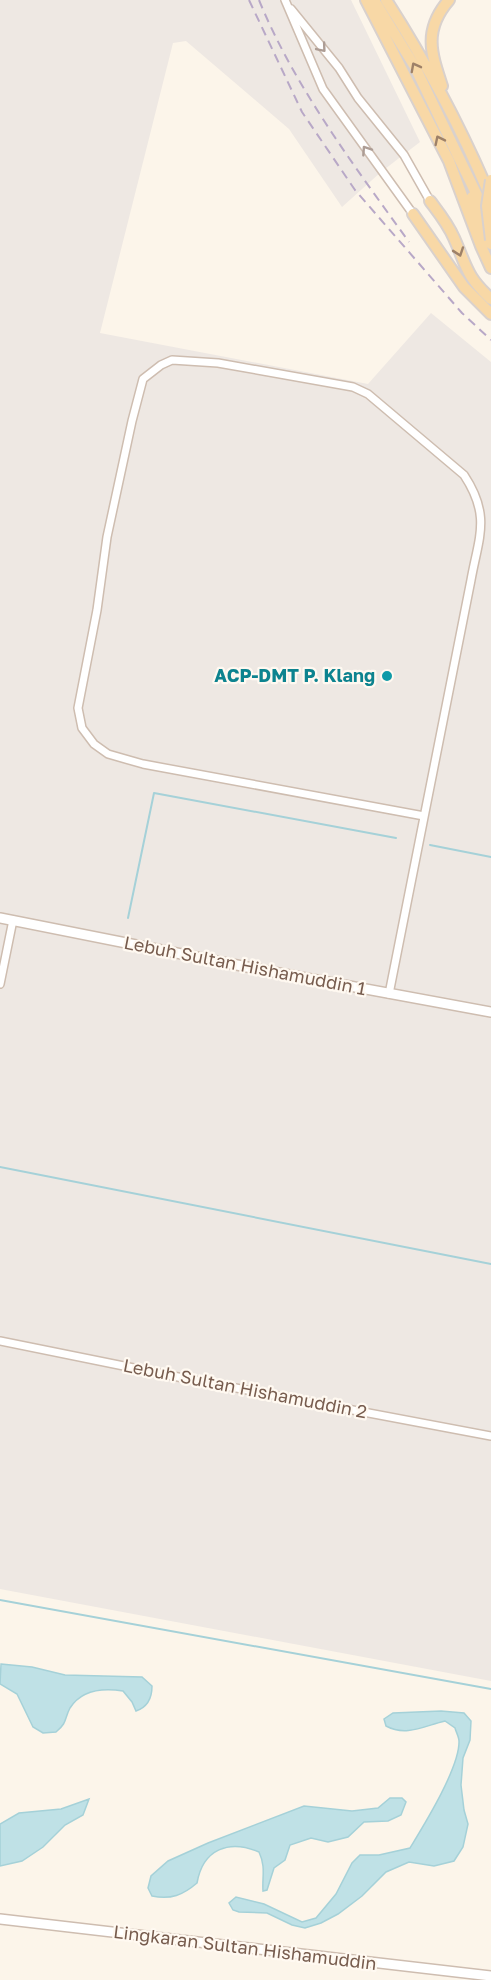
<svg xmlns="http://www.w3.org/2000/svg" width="491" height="1980" viewBox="0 0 491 1980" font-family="'Golos Text',sans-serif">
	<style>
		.industrial { fill: #eee8e3 }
		.water { fill: #bfe1e6; stroke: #a5d1d8; stroke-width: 1.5 }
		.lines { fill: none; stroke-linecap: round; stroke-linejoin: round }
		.stream { stroke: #a5d1d8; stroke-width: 2 }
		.minor-casing { stroke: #cebdb0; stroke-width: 10 }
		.tertiary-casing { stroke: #cebdb0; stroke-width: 12 }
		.primary-casing { stroke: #d9d1cd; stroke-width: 14 }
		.minor { stroke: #fff; stroke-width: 7 }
		.tertiary { stroke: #fff; stroke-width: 9 }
		.primary { stroke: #f8d8a6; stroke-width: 10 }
		.rail { stroke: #b8a8c7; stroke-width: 2; stroke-dasharray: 9 6; stroke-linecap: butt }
		.primary-bridge-casing { stroke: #d9d1cd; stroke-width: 14; stroke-linecap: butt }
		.primary-bridge { stroke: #f8d8a6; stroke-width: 10 }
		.oneway { stroke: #ad9d95 }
		.oneway2 { stroke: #9e8168 }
		.culture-dot { fill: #0f9aa8; stroke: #fff9f1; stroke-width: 2 }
		.labels { text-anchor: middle; stroke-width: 4.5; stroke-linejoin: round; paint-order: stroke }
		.culture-label { font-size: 18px; font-weight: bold; fill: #0d838f; stroke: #fff9f1; text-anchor: end }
		.street-label { font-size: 18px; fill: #775c4e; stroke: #fff9f1 }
	</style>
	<rect width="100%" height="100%" fill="#fcf5ea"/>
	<path class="industrial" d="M0,0H351L420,142L381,172L342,207L289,129L186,41L173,43L100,333L368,384L431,313L491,362V1681L0,1589Z"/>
	<path class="water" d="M1,1664L32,1667L65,1675L142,1677L152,1686C152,1698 148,1707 136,1711L132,1702L123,1691C104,1688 82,1689 70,1708C64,1719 68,1722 56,1732L43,1733L33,1727L17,1694L0,1684Z
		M441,1711L464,1713L471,1721L470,1740L463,1758L461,1785L464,1810L468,1824L463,1847L454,1861L434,1866L409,1862L386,1872L362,1896L338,1914L321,1923L305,1928L292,1925L267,1913L239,1912L233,1910L229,1903L236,1897L264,1904L302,1922L316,1918L336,1894L352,1863L360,1855H379L410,1848C424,1825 460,1767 459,1741C459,1737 456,1732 455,1728L445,1721C424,1726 406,1737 386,1726L384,1719L393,1713Z
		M390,1798H402L406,1802L401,1815L388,1821L364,1822L348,1837L328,1842L311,1838L290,1845L285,1860L274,1868L267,1890L263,1891C262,1877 266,1867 259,1852C229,1839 203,1849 197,1883C183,1895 171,1900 152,1896L148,1888L151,1876L168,1861L208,1843L304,1806L352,1811L378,1808Z
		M89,1799L83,1815L65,1825L43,1847L22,1861L0,1866V1824L19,1813L61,1809Z"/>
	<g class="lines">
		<path class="stream" d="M430,845L491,857
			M128,918L154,793L396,838
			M0,1167L491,1264
			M0,1600L491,1689"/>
		<defs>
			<path id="minor" d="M285,0L323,89L413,214
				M291,9L339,68L358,98L404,155L430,201
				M0,984L13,920
				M389,994L471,580C479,536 491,516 464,475L368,394L353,387L218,363L172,360L161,365L143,379L132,421L107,537L97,610L78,708L82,728L94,744L108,754L143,764L424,816
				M0,1341L183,1378L491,1436"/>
			<path id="tertiary" d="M0,918L252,968L491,1012
				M0,1919L491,1976"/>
			<path id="primary" d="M366,0L449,161L481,246L491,268
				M374,0L415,67L488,218
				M386,0C426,62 461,128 490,196
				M442,86C431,53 423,30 449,0
				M472,197L482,225L491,244
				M430,201C439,213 448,224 454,238C467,267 466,276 491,299
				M413,214L464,287L491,314"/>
		</defs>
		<use href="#minor" class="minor-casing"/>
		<use href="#tertiary" class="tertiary-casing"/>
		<use href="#primary" class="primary-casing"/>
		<use href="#minor" class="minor"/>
		<use href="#tertiary" class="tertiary"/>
		<use href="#primary" class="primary"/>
		<path class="rail" d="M249,0L302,112L355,190L462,313L491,340
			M259,0C294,86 355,167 409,242"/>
		<defs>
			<path id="primary-bridge" d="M491,180L487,206L491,240"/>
		</defs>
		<use href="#primary-bridge" class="primary-bridge-casing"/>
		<use href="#primary-bridge" class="primary-bridge"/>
	</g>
	<defs><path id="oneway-chevron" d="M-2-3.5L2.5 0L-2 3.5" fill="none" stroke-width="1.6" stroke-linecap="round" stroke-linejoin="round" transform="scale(1.5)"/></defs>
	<g class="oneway">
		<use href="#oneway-chevron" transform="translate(322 48) rotate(50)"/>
		<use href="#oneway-chevron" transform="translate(366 150) rotate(-124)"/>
	</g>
	<g class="oneway2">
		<use href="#oneway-chevron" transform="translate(415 67) rotate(-118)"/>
		<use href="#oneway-chevron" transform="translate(439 140) rotate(-116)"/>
		<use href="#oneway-chevron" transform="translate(459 252) rotate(71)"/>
	</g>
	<circle class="culture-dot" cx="387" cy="676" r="6"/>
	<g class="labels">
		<g class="culture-label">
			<text x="375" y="682">ACP-DMT P. Klang</text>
		</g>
		<g class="street-label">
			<text transform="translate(245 966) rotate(11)" y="6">Lebuh Sultan Hishamuddin 1</text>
			<text transform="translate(245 1389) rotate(11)" y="6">Lebuh Sultan Hishamuddin 2</text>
			<text transform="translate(245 1948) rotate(7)" y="6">Lingkaran Sultan Hishamuddin</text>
		</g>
	</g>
</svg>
